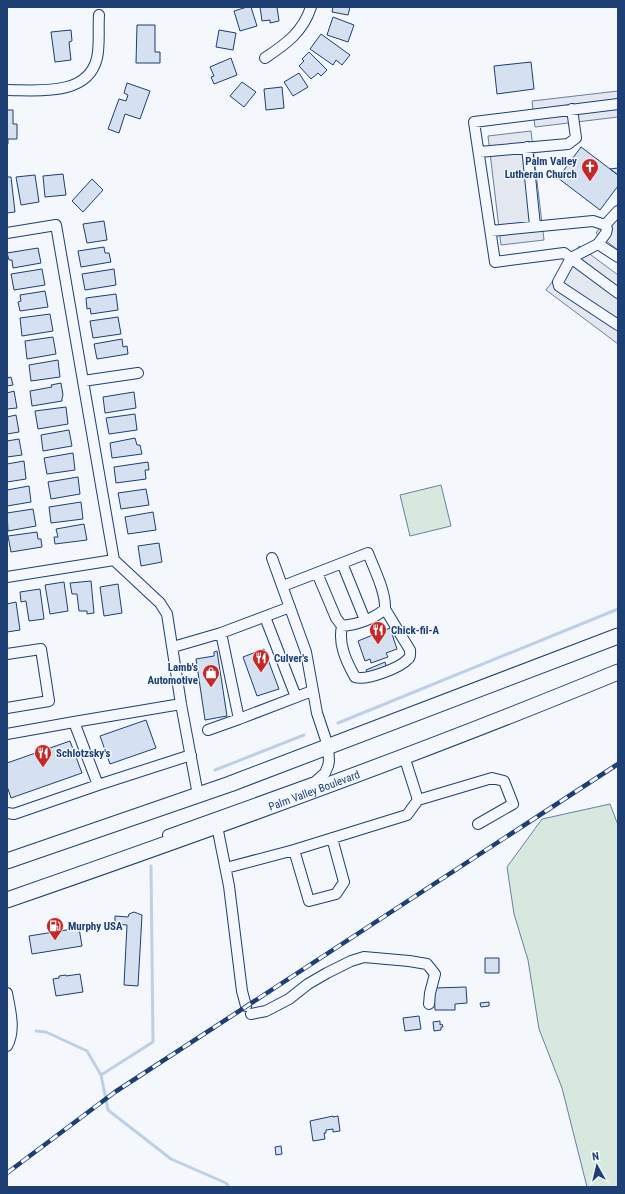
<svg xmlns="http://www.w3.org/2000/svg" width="625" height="1194" viewBox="0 0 625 1194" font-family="'Roboto Condensed',sans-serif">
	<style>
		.green { fill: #d7e8df; stroke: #687fa3 }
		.parking { fill: #e3e8f0; stroke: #687fa3 }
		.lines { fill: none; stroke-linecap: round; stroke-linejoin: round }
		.stream { stroke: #bed0e5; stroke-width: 3 }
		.building { fill: #d5e0f0; stroke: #1d3f73 }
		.minor-casing { stroke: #1d3f73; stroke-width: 12 }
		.highway-casing { stroke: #1d3f73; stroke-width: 17 }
		.minor { stroke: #f4f7fb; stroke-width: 10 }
		.highway { stroke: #f4f7fb; stroke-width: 15 }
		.rail-casing { stroke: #1d3f73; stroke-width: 4.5 }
		.rail { stroke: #f4f7fb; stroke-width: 3; stroke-dasharray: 9; stroke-linecap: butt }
		.labels { text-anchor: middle; stroke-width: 3; stroke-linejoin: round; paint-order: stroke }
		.poi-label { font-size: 11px; font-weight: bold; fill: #1d3f73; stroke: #f4f7fb; text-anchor: start }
		.street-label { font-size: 11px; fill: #1d3f73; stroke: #f4f7fb }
	</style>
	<rect width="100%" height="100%" fill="#f4f7fb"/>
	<path class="green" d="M441,485L451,526L410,536L400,495Z
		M610,804L618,825V1187H587L562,1088L539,1029L528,960L514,914L507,867L542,819Z"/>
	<path class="parking" d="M618,91V117L535,127L532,101Z
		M531,131L544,240L501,245L488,136Z
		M618,204V250L596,233Z
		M579,246L618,275V344L546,290Z"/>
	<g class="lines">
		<path class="stream" d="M338,723L618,609
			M215,770L304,735
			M36,1031L46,1032L87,1051L101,1075L108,1110L171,1159L226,1183L229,1187
			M101,1075L153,1042L151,866"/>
	</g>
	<path class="building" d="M247,7H251L257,26L240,31L234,11Z
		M260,7H277L279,21L270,23V20L262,21Z
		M333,7H350L348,15L332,12Z
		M333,17L354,25L348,42L327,35Z
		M137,25H155V52H160V63H136Z
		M71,30L72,41L69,42L71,60L55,62L51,32Z
		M219,30L236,33L233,50L216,47Z
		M321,34L350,55L342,65L336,60L333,65L310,49Z
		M309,52L327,70L321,76L318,73L311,79L299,66L304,61L302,59Z
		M231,58L237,75L214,84L211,77L214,76L210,67Z
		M531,62L534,89L497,94L494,66Z
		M299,73L308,87L293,96L284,82Z
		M242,82L256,92L244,107L230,96Z
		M127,83L150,91L140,119L125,114L119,133L108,129L119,99L126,101L128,95L124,93Z
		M282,87L284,108L266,110L264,89Z
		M7,110H13V124H17V139H8V144H7Z
		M581,147L618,175V186L600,210L558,178Z
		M618,168V175L610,169Z
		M63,174L66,195L45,197L43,176Z
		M35,175L39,202L21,205L16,177Z
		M7,177H11L15,212L7,213Z
		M92,179L103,190L83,212L72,201Z
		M104,221L107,240L87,243L83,224Z
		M104,247L105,253H109L111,262L81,267L78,251Z
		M38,248L41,263L13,268L12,260H9L7,253Z
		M42,269L45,285L14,290L11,274Z
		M114,269L116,285L85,290L82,274Z
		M45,291L48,307L20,311L18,302L21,301L20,295Z
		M116,294L118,310L91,314L90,308L87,309L86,298Z
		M50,314L53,331L22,336L20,318Z
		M118,317L121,334L93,338L90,321Z
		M53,337L56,354L27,359L25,341Z
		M122,339L123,347L127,346L128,354L97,359L94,344Z
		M58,360L60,377L31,381L29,365Z
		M7,373L8,378L11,377L13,385L7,386Z
		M61,383L63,395L62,398V401L32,406L30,391L52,387L51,385Z
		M14,391L17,408L7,409V393Z
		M134,392L136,408L105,413L103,397Z
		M66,407L68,424L38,429L35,411Z
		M135,414L137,430L109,434L106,418Z
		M16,415L19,432L7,434V417Z
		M69,430L72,446L43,451L41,435Z
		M135,438L137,445H140L142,454L112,458L110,443Z
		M19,439L22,455L7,457V441Z
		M73,453L75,470L47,474L44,458Z
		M24,461L26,479L7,482V464Z
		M148,462L149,470H145L146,479L116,483L114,467Z
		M78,477L80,494L51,499L48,482Z
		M29,486L31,502L7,506V490Z
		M146,489L149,505L121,509L118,493Z
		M81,502L83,519L51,523L49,507Z
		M33,509L36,526L8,531L7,513Z
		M153,512L156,530L128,534L125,517Z
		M84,524L87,540L55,544L54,537H58L56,529Z
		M37,532L38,539H41L42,547L11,552L8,536Z
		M159,543L162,562L141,566L138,546Z
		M91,581L94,613L87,614V611H79L77,594H72L70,583Z
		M64,582L68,611L50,614L45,585Z
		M118,584L122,613L104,616L100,587Z
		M40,589L44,619L29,621L26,601L21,602L20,592Z
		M16,602L20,630L7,632V604Z
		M390,628L397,649L386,653L388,657L371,663L370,659L365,661L358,641Z
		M264,649L279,689L257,696L243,657Z
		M217,651L227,716L205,720L196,659L214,656V652Z
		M385,662L388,672L370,679L366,670Z
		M146,720L156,748L110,764L100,736Z
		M70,741L82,773L11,798L7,786V763Z
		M134,912L142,915L138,986L124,985L127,925L115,924V916L128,917L129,914Z
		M79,928L82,946L32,954L29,936Z
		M485,958H499V973H485Z
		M80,974L83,992L56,996L53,979L59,978V976L66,975V976Z
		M466,987L467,1003L455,1004V1010H435L434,988Z
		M489,1002V1006L481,1007L480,1003Z
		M419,1016L421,1029L405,1031L403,1018Z
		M440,1021V1025L442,1024L443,1027H441V1030L434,1031L433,1022Z
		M333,1116V1117L338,1116L340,1131L333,1132V1129L326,1130V1133H324L325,1139L313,1141L310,1121Z
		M281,1146L282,1154L276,1155L275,1147Z"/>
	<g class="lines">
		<defs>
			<path id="minor" d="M265,58C286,44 303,32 311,7
				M7,90C37,90 88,97 97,58C100,45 98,29 99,15
				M618,104L474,122L495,262L564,253L618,293
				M527,147L535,226
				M479,152L568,144L576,138L572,109
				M605,225L618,211
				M491,231L593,221L605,225L607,229L606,233L598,244L618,257
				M7,233L56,225L114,560L7,577
				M598,244L571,258L558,282L559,286L618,325
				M83,381L138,373
				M114,560L160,603L167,614L181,704L198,795
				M342,563L365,620
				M283,586L368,553C374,569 386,592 385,609C374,619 356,625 342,626L336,618L317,573
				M265,617L296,697
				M342,626C338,644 346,661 355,677C366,681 400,668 408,659C411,657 410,654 410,650L385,609
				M173,647L221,633
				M7,654L41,649L49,701L7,708
				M181,704L74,722L98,785L191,755
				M239,719L312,691
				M208,730L239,719L221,633L290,607
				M7,734L74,722
				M404,756L418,800
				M7,813L14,814L98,785
				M217,826L229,886L242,991L246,1006
				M168,835L315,782L325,773L328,766L329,761L328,746L317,713L306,652L272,558
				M294,850L407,815L418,800L492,778L504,781L513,804L478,824
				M226,868L294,850L309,901L336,894L344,882L332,838
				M7,993C10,1010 16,1030 7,1046
				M251,1014L266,1011L289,999L308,984L327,973L351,961L364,957L409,961L427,964L435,974L430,993L429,1004"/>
			<g id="highway">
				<path d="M7,861L230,784L618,636"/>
				<path id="s1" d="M7,900C212,829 417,755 618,672"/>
			</g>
		</defs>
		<use href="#minor" class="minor-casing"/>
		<use href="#highway" class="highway-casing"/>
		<use href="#minor" class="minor"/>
		<use href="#highway" class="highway"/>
		<defs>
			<path id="rail" d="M7,1173L115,1092L618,764"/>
		</defs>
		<use href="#rail" class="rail-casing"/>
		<use href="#rail" class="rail"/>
	</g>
	<defs>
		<symbol id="church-pin" viewBox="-11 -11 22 30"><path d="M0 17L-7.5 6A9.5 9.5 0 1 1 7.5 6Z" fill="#c62828" stroke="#f4f7fb"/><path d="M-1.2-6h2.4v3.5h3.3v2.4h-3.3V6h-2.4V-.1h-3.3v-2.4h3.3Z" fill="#fff"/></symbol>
		<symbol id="restaurant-pin" viewBox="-11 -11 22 30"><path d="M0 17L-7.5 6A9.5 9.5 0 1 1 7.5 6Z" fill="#c62828" stroke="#f4f7fb"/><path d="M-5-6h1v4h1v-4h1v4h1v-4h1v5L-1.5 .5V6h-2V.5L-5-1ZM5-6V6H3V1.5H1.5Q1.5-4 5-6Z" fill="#fff"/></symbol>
		<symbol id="shop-pin" viewBox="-11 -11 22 30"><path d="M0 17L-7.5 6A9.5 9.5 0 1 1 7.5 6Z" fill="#c62828" stroke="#f4f7fb"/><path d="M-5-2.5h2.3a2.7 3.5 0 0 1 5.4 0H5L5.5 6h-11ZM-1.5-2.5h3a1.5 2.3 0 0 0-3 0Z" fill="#fff"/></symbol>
		<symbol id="fuel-pin" viewBox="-11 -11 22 30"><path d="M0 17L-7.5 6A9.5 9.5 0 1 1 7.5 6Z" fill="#c62828" stroke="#f4f7fb"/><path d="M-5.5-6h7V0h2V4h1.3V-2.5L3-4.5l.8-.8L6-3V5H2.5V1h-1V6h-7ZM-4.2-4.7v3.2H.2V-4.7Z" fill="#fff"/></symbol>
	</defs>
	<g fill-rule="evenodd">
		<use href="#church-pin" x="580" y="157" width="20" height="27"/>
		<use href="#restaurant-pin" x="368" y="620" width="20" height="27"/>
		<use href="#restaurant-pin" x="251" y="648" width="20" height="27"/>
		<use href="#shop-pin" x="201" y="663" width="20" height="27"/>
		<use href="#restaurant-pin" x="33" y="743" width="20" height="27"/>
		<use href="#fuel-pin" x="45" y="916" width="20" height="27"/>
	</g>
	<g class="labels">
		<g class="poi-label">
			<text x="577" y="165" text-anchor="end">Palm Valley<tspan x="577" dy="13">Lutheran Church</tspan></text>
			<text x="391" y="634">Chick-fil-A</text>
			<text x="274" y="662">Culver's</text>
			<text x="198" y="671" text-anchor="end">Lamb's<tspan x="198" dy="13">Automotive</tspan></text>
			<text x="56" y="757">Schlotzsky's</text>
			<text x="68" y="930">Murphy USA</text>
		</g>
		<g class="street-label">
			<text dy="4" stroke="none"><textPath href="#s1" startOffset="326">Palm Valley Boulevard</textPath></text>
		</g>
	</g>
	<rect width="625" height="1194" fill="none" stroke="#1d3f73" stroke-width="16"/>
	<g transform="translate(597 1166) rotate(352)" stroke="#f4f7fb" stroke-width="3" paint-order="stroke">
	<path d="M0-3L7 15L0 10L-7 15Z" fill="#1d3f73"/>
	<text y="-6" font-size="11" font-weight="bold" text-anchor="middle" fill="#1d3f73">N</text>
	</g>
</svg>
